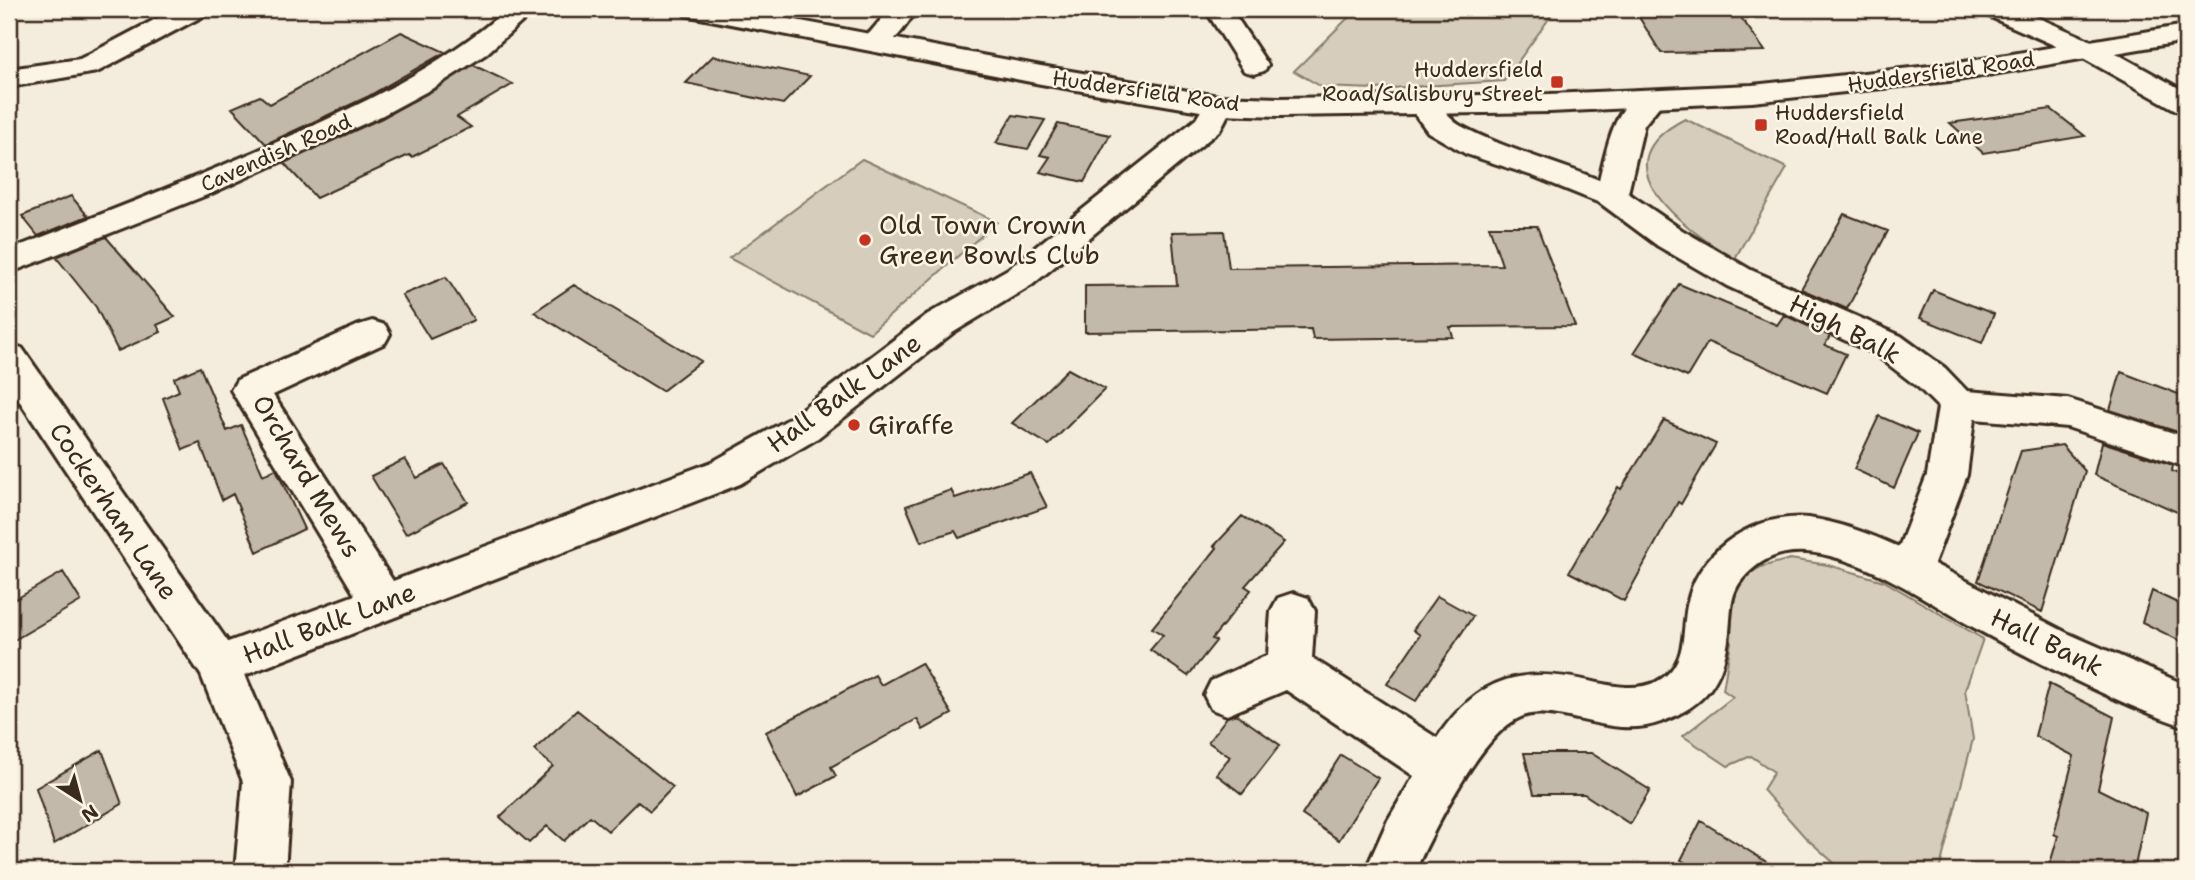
<svg xmlns="http://www.w3.org/2000/svg" width="2195" height="880" viewBox="0 0 2195 880" font-family="'Shantell Sans',sans-serif">
	<style>
		.green { fill: #d6cdbd; stroke: #887c6e; stroke-width: 2 }
		.building { fill: #c3b9aa; stroke: #3b2a1e; stroke-width: 2 }
		.lines { fill: none; stroke-linecap: round; stroke-linejoin: round }
		.minor-casing { stroke: #3b2a1e; stroke-width: 6 }
		.highway-casing { stroke: #3b2a1e; stroke-width: 6 }
		.minor { fill: #fcf5e5; fill-rule: evenodd }
		.highway { fill: #fcf5e5; fill-rule: evenodd }
		.poi-dot { fill: #c8321e; stroke: #fcf5e5; stroke-width: 2.5 }
		.labels { text-anchor: middle; stroke-width: 5; stroke-linejoin: round; paint-order: stroke }
		.far-poi-label { font-size: 21px; fill: #3b2a1e; stroke: #fcf5e5; text-anchor: end }
		.far-street-label { font-size: 21px; fill: #3b2a1e; stroke: #fcf5e5 }
		.poi-label { font-size: 26px; fill: #3b2a1e; stroke: #fcf5e5; text-anchor: start }
		.street-label { font-size: 26px; fill: #3b2a1e; stroke: #fcf5e5 }
	</style>
	<rect width="100%" height="100%" fill="#f4eddd"/>
	<filter id="ink" filterUnits="userSpaceOnUse"><feTurbulence type="fractalNoise" baseFrequency=".0143" numOctaves="2"/><feDisplacementMap in="SourceGraphic" scale="14" xChannelSelector="R" yChannelSelector="G"/><feConvolveMatrix kernelMatrix="1 2 1 2 8 2 1 2 1" color-interpolation-filters="sRGB"/></filter>
	<g filter="url(#ink)">
		<path class="green" d="M1357,9H1556L1504,81L1375,89L1322,87L1294,71Z
			M1685,119L1787,168L1734,260C1688,229 1592,166 1685,119Z
			M862,159L997,222L870,333L729,258Z
			M1790,559L1828,565L1884,581L1983,639L1965,690L1973,739L1939,871H1843L1805,837L1763,790L1774,772L1751,756L1728,766L1683,736L1733,697L1723,690L1731,642L1732,607L1739,580L1761,567Z"/>
		<path class="building" d="M1634,9H1735L1765,51L1661,53Z
			M401,32L445,52L367,97L266,144L232,108L260,96L270,104Z
			M713,56L810,76L783,104L686,83Z
			M473,65L513,84L457,117L471,127L412,157L409,155L316,198L284,163L382,118Z
			M2051,109L2085,136L1983,153L1950,123Z
			M1013,115L1045,120L1028,149L996,143Z
			M1058,124L1110,135L1084,182L1040,172L1050,157L1040,155Z
			M71,196L88,216L38,236L22,216Z
			M1844,214L1888,231L1847,309L1801,289Z
			M1489,226H1537L1575,326L1450,327L1453,337L1313,339L1311,329L1085,332V286L1177,285L1172,232L1224,231L1229,268L1502,265Z
			M106,237L175,317L157,325L161,332L118,351L96,307L56,257Z
			M446,277L474,320L430,339L402,295Z
			M1679,284L1777,325L1784,315L1830,336L1825,345L1846,354L1827,393L1708,342L1687,377L1634,353Z
			M574,285L701,361L662,391L534,312Z
			M1933,290L1994,314L1982,343L1920,318Z
			M200,367L227,431L241,425L263,475L276,469L304,529L257,552L233,494L222,500L200,443L183,450L163,398L179,391L174,378Z
			M1068,369L1105,389L1049,445L1012,423Z
			M2121,372L2186,397V413L2181,433L2110,410Z
			M1879,416L1918,433L1894,488L1854,469Z
			M1664,420L1716,444L1681,504L1678,502L1624,601L1569,572L1618,487L1621,489Z
			M2102,442L2173,465L2172,471L2186,478V516L2094,475Z
			M2062,445L2085,471L2042,612L1978,581L2021,451Z
			M405,459L417,478L444,464L468,502L406,534L371,476Z
			M1030,473L1047,507L959,538L955,531L921,542L906,506L951,490L955,498Z
			M1242,516L1284,542L1245,586L1251,590L1212,639L1216,641L1188,676L1150,650L1163,635L1152,628L1217,548L1214,546Z
			M63,572L81,601L9,643V603Z
			M2152,591L2186,607V644L2142,622Z
			M1437,596L1473,616L1416,701L1387,684L1420,635L1413,630Z
			M921,663L952,714L923,730L917,719L831,767L836,776L797,797L766,732L875,675L881,685Z
			M2049,684L2114,717L2098,789L2146,813L2134,871H2048L2058,836L2054,834L2074,756L2035,736Z
			M577,710L673,787L650,811L638,801L608,831L590,816L564,841L547,826L529,843L500,817L553,766L534,750Z
			M1236,714L1280,745L1242,794L1216,774L1230,757L1208,742L1227,717Z
			M102,750L122,804L54,844L36,788Z
			M1524,753H1591L1650,790L1630,824L1584,794H1534Z
			M1341,755L1378,778L1339,840L1302,815Z
			M1701,821L1781,871H1699L1681,860Z"/>
		<g class="lines">
			<defs>
				<path id="minor" d="M175,9H208L205,15L97,72L9,87V69L80,59Z
					M507,9H536L486,54L435,87L381,116L212,193L9,273V250C99,215 189,181 277,142C358,106 440,68 507,9Z
					M890,9H917C905,27 890,54 866,48L862,42Z
					M1205,9H1231L1268,65L1264,71L1254,74L1244,71Z
					M1983,9H2018L2103,46L2186,92V113L2176,110L2083,58L1986,15Z
					M1650,90L1660,93L1665,99L1644,125L1628,193L1682,230L1751,270L1901,336L1945,368L1967,391L2068,399L2186,437V467L2067,427L1974,419L1967,475L1934,564L2067,633L2186,685V727C2112,701 2040,664 1971,626C1927,601 1880,568 1830,556C1803,549 1777,549 1755,567C1729,588 1732,602 1729,632C1724,681 1706,705 1661,722C1625,735 1593,721 1558,715C1546,713 1532,712 1521,717C1481,733 1433,832 1415,871H1365L1388,820L1414,776L1286,690L1227,715L1211,709L1204,695L1211,681L1268,655L1271,611L1278,598L1293,593L1308,598L1315,611L1312,658L1437,738C1479,675 1523,666 1593,682C1613,686 1637,691 1656,682C1691,664 1680,628 1689,597C1702,547 1757,513 1808,518C1839,522 1870,534 1899,547L1927,475L1938,407L1919,388L1875,354L1727,286L1658,246L1600,203L1533,176L1466,154L1428,132L1408,105L1413,99C1440,92 1440,114 1461,126C1504,149 1553,161 1599,180C1607,149 1614,99 1650,90Z
					M1218,96L1228,99L1233,105L1220,130L1032,285L954,332L815,440L740,484L245,675L291,782L285,871H235L243,782L201,675L9,385V344L22,348L228,642L355,595L231,390L237,380L359,325L372,321L385,325L390,334L385,343L273,395L393,581L712,462L787,420L928,314L1008,269L1196,119L1208,99Z"/>
				<path id="highway" d="M682,9H736L1041,66L1218,96L1280,98L1550,94L1752,85L1958,63L2186,25V41L1958,80L1752,102L1550,112L1280,116L1218,114L1041,84L695,17L685,15Z"/>
			</defs>
			<use href="#minor" class="minor-casing"/>
			<use href="#highway" class="highway-casing"/>
			<use href="#minor" class="minor"/>
			<use href="#highway" class="highway"/>
		</g>
	</g>
	<g class="poi-dot">
		<rect x="1550" y="75" width="14" height="14" rx="3.5"/>
		<rect x="1754" y="118" width="14" height="14" rx="3.5"/>
		<circle cx="865" cy="240" r="7"/>
		<circle cx="854" cy="425" r="7"/>
	</g>
	<g class="labels">
		<g class="far-poi-label">
			<text x="1543" y="77">Huddersfield<tspan x="1543" dy="24">Road/Salisbury Street</tspan></text>
			<text x="1775" y="120" text-anchor="start">Huddersfield<tspan x="1775" dy="24">Road/Hall Balk Lane</tspan></text>
		</g>
		<g class="far-street-label">
			<text transform="translate(1941 72) rotate(-8)" y="7">Huddersfield Road</text>
			<text transform="translate(1146 91) rotate(8)" y="7">Huddersfield Road</text>
			<text transform="translate(276 153) rotate(-24)" y="7">Cavendish Road</text>
		</g>
		<g class="poi-label">
			<text x="879" y="234">Old Town Crown<tspan x="879" dy="30">Green Bowls Club</tspan></text>
			<text x="868" y="434">Giraffe</text>
		</g>
		<g class="street-label">
			<text transform="translate(1845 329) rotate(27)" y="9">High Balk</text>
			<text transform="translate(844 393) rotate(-36)" y="9">Hall Balk Lane</text>
			<text transform="translate(307 476) rotate(59)" y="9">Orchard Mews</text>
			<text transform="translate(114 511) rotate(56)" y="9">Cockerham Lane</text>
			<text transform="translate(329 623) rotate(-21)" y="9">Hall Balk Lane</text>
			<text transform="translate(2047 642) rotate(26)" y="9">Hall Bank</text>
		</g>
	</g>
	<rect width="2195" height="880" fill="none" stroke="#fcf5e5" stroke-width="35"/>
	<rect x="18" y="18" width="2160" height="845" fill="none" stroke="#3b2a1e" stroke-width="2.5" filter="url(#ink)"/>
	<g transform="translate(80 800) rotate(144)" stroke="#fcf5e5" stroke-width="5" paint-order="stroke">
	<path d="M0-5L12 26L0 18L-12 26Z" fill="#3b2a1e"/>
	<text y="-10" font-size="19" font-weight="bold" text-anchor="middle" fill="#3b2a1e">N</text>
	</g>
</svg>
